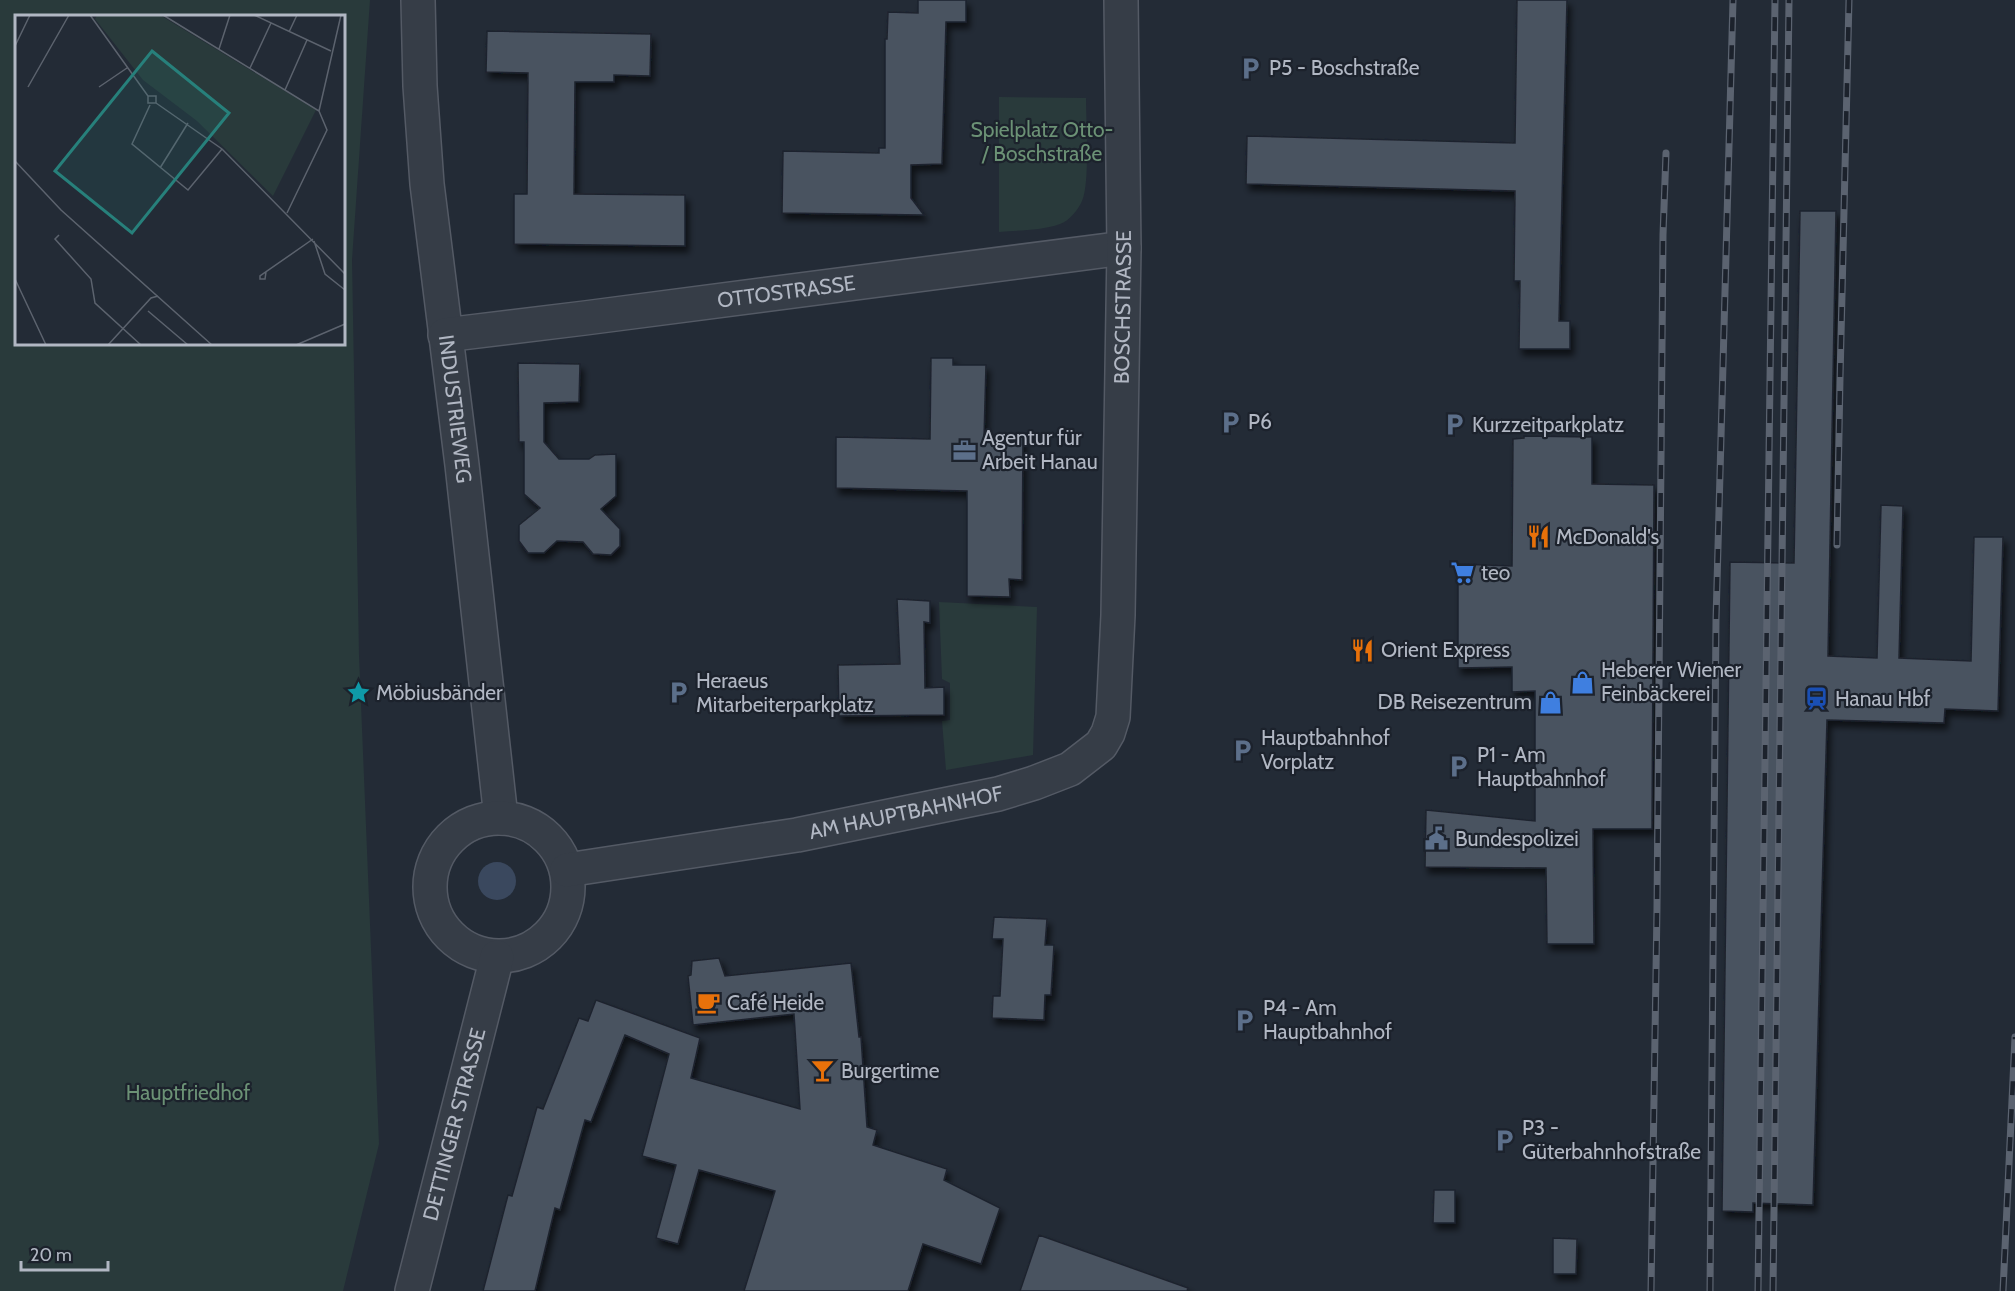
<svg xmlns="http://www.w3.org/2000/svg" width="2015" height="1291" viewBox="0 0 2015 1291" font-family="Cabin,sans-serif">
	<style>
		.green { fill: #293a3b; fill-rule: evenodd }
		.water { fill: #3a485e }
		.building { fill: #4a5260; stroke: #1e242e; stroke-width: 1.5; filter: url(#shadow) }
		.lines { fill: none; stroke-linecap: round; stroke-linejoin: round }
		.minor-casing { stroke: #545a65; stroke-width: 36 }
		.minor { stroke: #363d47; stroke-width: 33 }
		.rail-casing { stroke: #5b6370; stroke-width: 7 }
		.rail { stroke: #1c222c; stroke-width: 4.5; stroke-dasharray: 14; stroke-linecap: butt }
		.labels { text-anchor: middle; stroke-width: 4.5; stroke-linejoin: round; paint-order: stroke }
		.poi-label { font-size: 21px; fill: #b1b7c3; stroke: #1c222c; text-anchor: start }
		.park-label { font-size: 21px; fill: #6b9175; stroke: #1c222c }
		.street-label { font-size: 21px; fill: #b1b7c3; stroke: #1c222c }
		.inset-road { fill: none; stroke: #5c636e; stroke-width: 1.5 }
		.view { fill: #27807b; fill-opacity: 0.15; stroke: #27807b; stroke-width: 3 }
		.inset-edge { fill: none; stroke: #b1b7c3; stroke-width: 3 }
	</style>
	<defs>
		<filter id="shadow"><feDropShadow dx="3.5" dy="6" stdDeviation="3" flood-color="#0009"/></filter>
	</defs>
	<rect width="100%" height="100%" fill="#232b36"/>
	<path class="green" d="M0,0H370L352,260L359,655L379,1144L343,1291H0ZM16,16H344V344H16Z
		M999,97L1086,98C1086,121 1090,183 1082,201C1078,210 1069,221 1060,224C1041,231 1018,230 999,232Z
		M939,602L1037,607L1033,755L946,770L942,721L950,720V683L942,679Z"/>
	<path class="water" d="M478 881a19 19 0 1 1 38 0a19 19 0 1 1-38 0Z"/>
	<path class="building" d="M918,0H966V22H946L942,164L911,165V198L924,215L782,213L783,151L879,153V148H885V39H887L888,12L918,13Z
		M1517,0H1567L1559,321H1570V349H1519L1520,281H1514L1515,191L1246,184L1247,136L1515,143Z
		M487,31L651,34L650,76L614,75V82H575L574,194L685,195V246L514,244V194H527L528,73L486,72Z
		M1800,211H1836L1828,656L1877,658L1881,505L1903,506L1899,658L1971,661L1974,537H2003L1998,711L1945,709L1944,723L1827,720L1813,1205L1753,1203V1212L1722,1211L1730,562L1794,563Z
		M931,358H953V365H986L984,438L1023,437L1022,580L1009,579L1010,597L967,596V491L836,488V437L930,439Z
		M518,363L580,364L579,402L544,403V442L559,459H589L595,455L616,454V496L601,509L620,529V546L611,555L593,554L583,542L557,541L544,553H528L519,541V525L540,508L524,494V442H519Z
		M1524,436L1592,437V484L1654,485L1652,829H1593L1594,944H1547L1546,868L1425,867L1426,810L1535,821V691L1512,692V667L1458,668V564L1512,566L1513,439L1524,438Z
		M897,599L930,601V623L924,622L925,688L944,687V715L839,716L838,665L900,664Z
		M994,917L1047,919L1045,945H1054L1051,995H1045L1044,1020L992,1018L993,996H1000L1003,939H992Z
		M719,958L725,976L851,963L859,1037H861L867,1127L877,1130L873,1145L947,1169L944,1180L1000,1208L981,1264L923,1244L908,1291H744L775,1191L699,1170L678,1244L656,1238L676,1165L642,1156L669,1054L625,1035L591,1122L585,1120L560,1210L555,1208L535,1291H483L508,1195L512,1196L537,1107L543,1109L579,1018L588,1021L596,1000L700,1038L691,1078L800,1109L794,1014L693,1025L688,976L691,975L692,961Z
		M1434,1190H1455V1223H1433Z
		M1039,1235L1188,1288L1187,1291H1020Z
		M1553,1238L1577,1239L1576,1274H1553Z"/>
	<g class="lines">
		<defs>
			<g id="minor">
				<path id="s1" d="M418,0L420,86L427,184L462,465L501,818"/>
				<path id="s2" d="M445,335L585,318L1124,248"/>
				<circle cx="499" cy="887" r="69"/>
				<path id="s3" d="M567,870L797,835L998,794L1034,783L1070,769L1101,745L1108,733L1113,717L1118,615L1124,248L1121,0"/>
				<path id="s4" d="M412,1291L497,957"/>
			</g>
		</defs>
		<use href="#minor" class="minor-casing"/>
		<use href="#minor" class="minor"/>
		<defs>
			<path id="rail" d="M1837,545L1840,379L1849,0
				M1651,1291L1657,908L1663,235L1666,153
				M1710,1291L1716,620L1733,0
				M1758,1291L1775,0
				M1773,1291L1789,0
				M2003,1291L2015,1037"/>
		</defs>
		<use href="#rail" class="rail-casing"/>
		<use href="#rail" class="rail"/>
	</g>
	<defs>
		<symbol id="parking-bare" viewBox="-9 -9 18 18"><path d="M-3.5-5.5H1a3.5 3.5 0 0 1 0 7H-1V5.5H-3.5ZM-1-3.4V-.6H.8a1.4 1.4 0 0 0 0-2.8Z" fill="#5c6f8a" stroke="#1c222c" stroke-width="2.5" paint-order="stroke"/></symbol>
		<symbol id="office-bare" viewBox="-9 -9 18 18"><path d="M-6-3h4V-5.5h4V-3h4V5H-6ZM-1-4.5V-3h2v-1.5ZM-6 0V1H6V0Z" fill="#5c6f8a" stroke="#1c222c" stroke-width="2.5" paint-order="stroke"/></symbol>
		<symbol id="restaurant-bare" viewBox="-9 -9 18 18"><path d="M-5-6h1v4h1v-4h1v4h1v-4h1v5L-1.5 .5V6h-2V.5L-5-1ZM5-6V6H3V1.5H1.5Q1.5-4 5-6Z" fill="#e8710a" stroke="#1c222c" stroke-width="2.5" paint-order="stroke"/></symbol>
		<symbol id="supermarket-bare" viewBox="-9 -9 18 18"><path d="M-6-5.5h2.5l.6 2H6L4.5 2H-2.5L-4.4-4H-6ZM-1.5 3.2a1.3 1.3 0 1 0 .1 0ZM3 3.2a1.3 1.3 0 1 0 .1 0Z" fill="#3f7fe0" stroke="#1c222c" stroke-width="2.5" paint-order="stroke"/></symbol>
		<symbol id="shop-bare" viewBox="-9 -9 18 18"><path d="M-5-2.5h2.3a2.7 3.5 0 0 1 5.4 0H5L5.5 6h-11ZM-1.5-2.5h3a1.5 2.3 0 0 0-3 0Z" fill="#3f7fe0" stroke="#1c222c" stroke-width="2.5" paint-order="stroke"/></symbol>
		<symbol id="sight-bare" viewBox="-9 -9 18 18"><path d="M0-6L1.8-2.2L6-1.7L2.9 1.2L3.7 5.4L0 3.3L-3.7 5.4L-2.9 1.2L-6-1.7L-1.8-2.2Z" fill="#0f9aa8" stroke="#1c222c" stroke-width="2.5" paint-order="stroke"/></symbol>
		<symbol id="station-bare" viewBox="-9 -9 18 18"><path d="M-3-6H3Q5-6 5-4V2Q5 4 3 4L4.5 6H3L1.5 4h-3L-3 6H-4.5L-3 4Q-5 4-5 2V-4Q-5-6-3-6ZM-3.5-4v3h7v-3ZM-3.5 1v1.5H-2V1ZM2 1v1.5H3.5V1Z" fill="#1a4fb4" stroke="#1c222c" stroke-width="2.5" paint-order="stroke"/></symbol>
		<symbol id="civic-bare" viewBox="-9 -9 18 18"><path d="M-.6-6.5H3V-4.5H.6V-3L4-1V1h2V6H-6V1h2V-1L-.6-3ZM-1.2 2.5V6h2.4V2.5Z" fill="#5c6f8a" stroke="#1c222c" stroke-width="2.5" paint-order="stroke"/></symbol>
		<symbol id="cafe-bare" viewBox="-9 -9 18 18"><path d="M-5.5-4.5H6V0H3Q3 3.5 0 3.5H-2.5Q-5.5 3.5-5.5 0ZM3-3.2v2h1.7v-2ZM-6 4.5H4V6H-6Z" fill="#e8710a" stroke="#1c222c" stroke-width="2.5" paint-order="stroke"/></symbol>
		<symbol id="bar-bare" viewBox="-9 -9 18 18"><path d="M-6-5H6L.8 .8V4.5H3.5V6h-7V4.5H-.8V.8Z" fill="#e8710a" stroke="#1c222c" stroke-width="2.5" paint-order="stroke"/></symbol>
	</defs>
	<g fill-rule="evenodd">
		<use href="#parking-bare" x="1234" y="52" width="33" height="33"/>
		<use href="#parking-bare" x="1214" y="406" width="33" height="33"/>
		<use href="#parking-bare" x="1438" y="408" width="33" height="33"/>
		<use href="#office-bare" x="948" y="434" width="33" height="33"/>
		<use href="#restaurant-bare" x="1522" y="520" width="33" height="33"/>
		<use href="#supermarket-bare" x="1446" y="556" width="33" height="33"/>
		<use href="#restaurant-bare" x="1346" y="634" width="33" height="33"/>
		<use href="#shop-bare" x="1566" y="666" width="33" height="33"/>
		<use href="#sight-bare" x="342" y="676" width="33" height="33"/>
		<use href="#parking-bare" x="662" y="676" width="33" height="33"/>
		<use href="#station-bare" x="1800" y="682" width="33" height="33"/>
		<use href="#shop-bare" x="1534" y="686" width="33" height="33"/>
		<use href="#parking-bare" x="1226" y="734" width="33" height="33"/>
		<use href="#parking-bare" x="1442" y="750" width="33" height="33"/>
		<use href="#civic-bare" x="1420" y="822" width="33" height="33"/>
		<use href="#cafe-bare" x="692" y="986" width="33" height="33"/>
		<use href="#parking-bare" x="1228" y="1004" width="33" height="33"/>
		<use href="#bar-bare" x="806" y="1054" width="33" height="33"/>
		<use href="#parking-bare" x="1488" y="1124" width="33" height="33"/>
	</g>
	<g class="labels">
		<g class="poi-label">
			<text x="1269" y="75">P5 - Boschstraße</text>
			<text x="1248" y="429">P6</text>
			<text x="1472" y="432">Kurzzeitparkplatz</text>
			<text x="982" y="445">Agentur für<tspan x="982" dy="24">Arbeit Hanau</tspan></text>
			<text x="1556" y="544">McDonald's</text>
			<text x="1481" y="580">teo</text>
			<text x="1381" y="657">Orient Express</text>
			<text x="1601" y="677">Heberer Wiener<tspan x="1601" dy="24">Feinbäckerei</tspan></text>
			<text x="696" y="688">Heraeus<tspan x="696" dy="24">Mitarbeiterparkplatz</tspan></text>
			<text x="376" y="700">Möbiusbänder</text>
			<text x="1835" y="706">Hanau Hbf</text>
			<text x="1532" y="709" text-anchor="end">DB Reisezentrum</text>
			<text x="1261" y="745">Hauptbahnhof<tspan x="1261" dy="24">Vorplatz</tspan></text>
			<text x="1477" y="762">P1 - Am<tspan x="1477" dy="24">Hauptbahnhof</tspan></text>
			<text x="1455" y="846">Bundespolizei</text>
			<text x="727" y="1010">Café Heide</text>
			<text x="1263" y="1015">P4 - Am<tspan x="1263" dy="24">Hauptbahnhof</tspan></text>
			<text x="841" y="1078">Burgertime</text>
			<text x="1522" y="1135">P3 -<tspan x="1522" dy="24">Güterbahnhofstraße</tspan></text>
		</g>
		<g class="park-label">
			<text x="1042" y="137">Spielplatz Otto-<tspan x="1042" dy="24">/ Boschstraße</tspan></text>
			<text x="188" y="1100">Hauptfriedhof</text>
		</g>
		<g class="street-label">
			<text dy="7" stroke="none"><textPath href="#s2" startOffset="344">OTTOSTRASSE</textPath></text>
			<text dy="7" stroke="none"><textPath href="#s3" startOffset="994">BOSCHSTRASSE</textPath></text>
			<text dy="7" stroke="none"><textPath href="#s1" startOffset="411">INDUSTRIEWEG</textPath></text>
			<text dy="7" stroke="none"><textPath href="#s3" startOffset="344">AM HAUPTBAHNHOF</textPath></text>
			<text dy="7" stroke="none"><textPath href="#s4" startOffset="172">DETTINGER STRASSE</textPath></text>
		</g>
	</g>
	<g transform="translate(15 15)">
		<rect width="330" height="330" fill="#232b36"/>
		<path d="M82,0H145L301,95L258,181L182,106L128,65L80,4Z" fill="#293a3b"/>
		<path class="inset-road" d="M75,0L133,81V88H141V81H133M148,0L304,96L312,115L272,198M239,0L316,36M274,17L282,0M0,31L15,0M204,34L215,0M235,53L256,8M13,72L54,0M84,72L112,53M270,75L292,25M141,88L207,134L330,259M135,90L117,129L173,175L207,134M304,96L326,0M0,146L46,195L197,330M145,153L173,108M44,220L40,224L76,264L80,288L126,330M299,226L310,259L330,275M251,257L250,264H245V261L298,224M0,264L31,330M133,296L173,330M93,330L136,283L143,281M281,330L330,309"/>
		<path class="view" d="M137,36L214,98L117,218L40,156Z"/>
		<rect width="330" height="330" class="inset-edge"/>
	</g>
	<path d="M21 1261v9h87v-9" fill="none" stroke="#b1b7c3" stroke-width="3"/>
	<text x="30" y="1261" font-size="18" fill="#b1b7c3" stroke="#1c222c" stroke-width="4.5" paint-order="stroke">20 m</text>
</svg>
